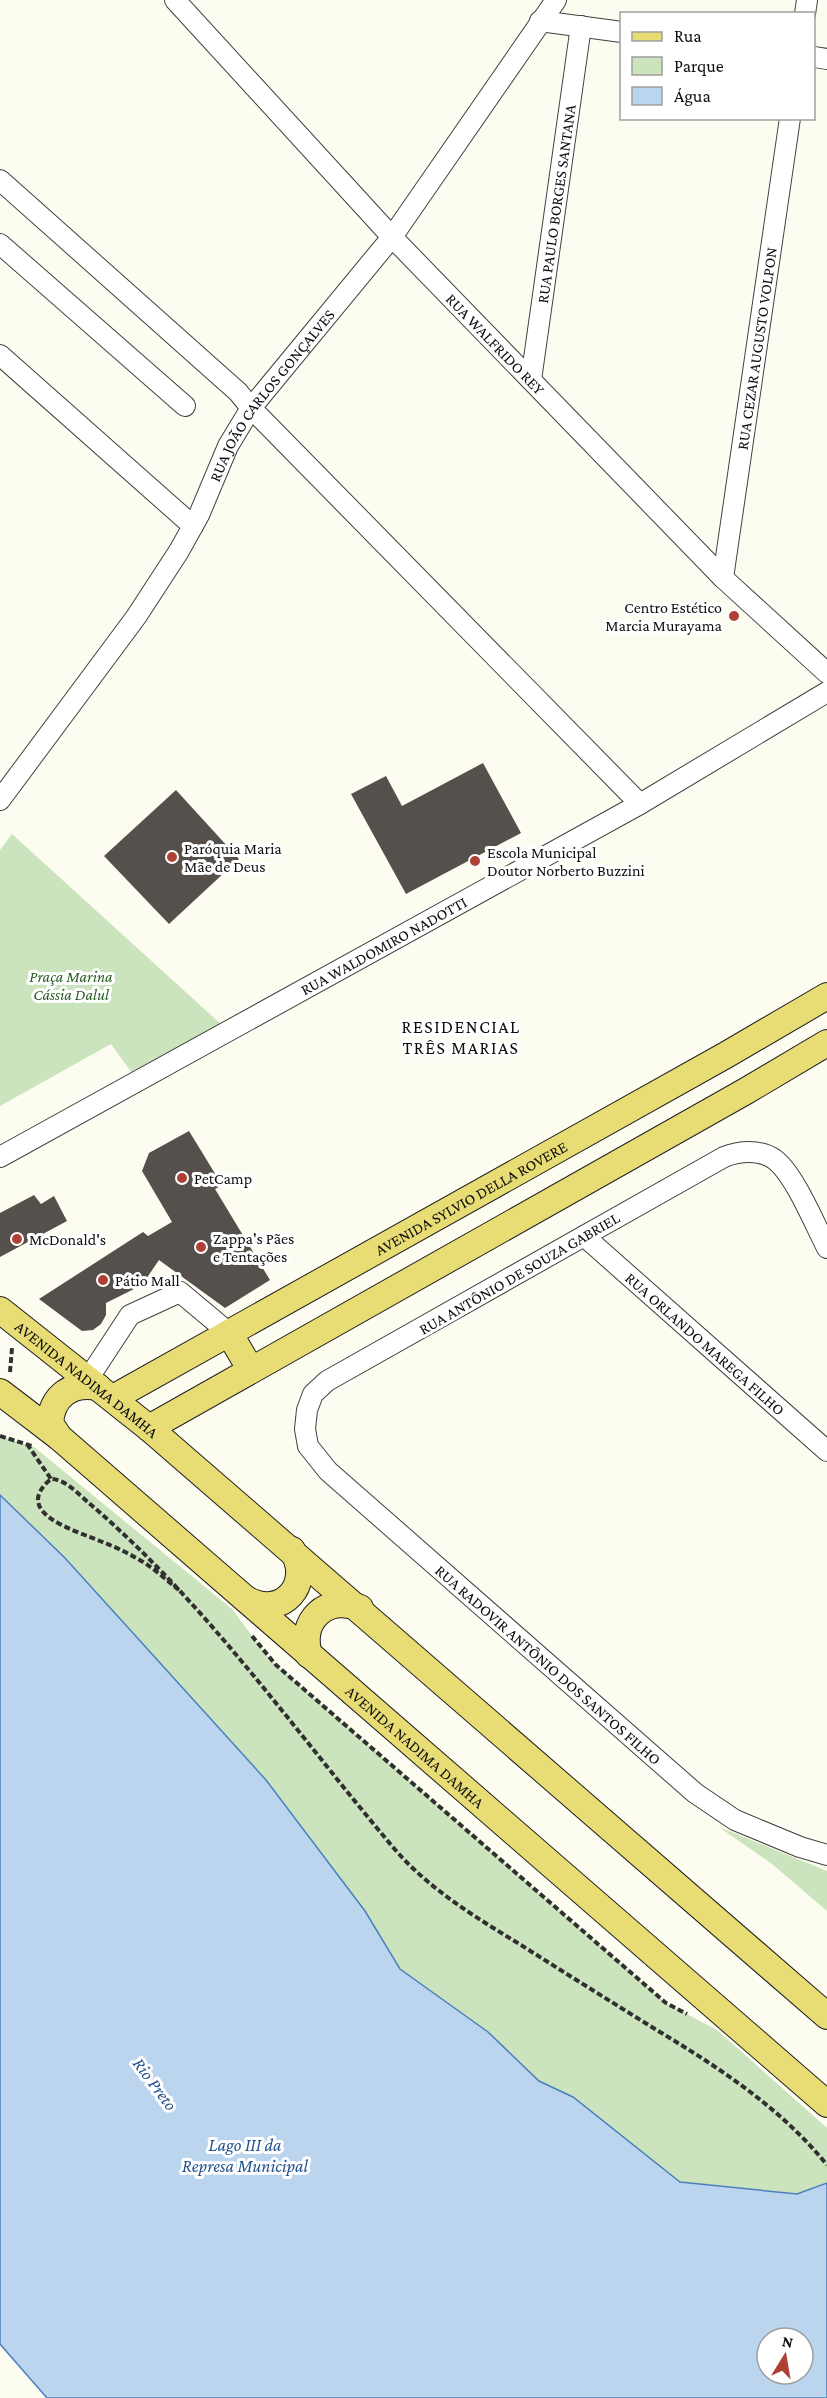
<svg xmlns="http://www.w3.org/2000/svg" width="827" height="2398" viewBox="0 0 827 2398" font-family="'Crimson Pro',serif">
	<style>
		.green { fill: #cce4be }
		.water { fill: #bbd5ef; stroke: #4a80bd; stroke-width: 1.5; fill-rule: evenodd }
		.building { fill: #55504b }
		.lines { fill: none; stroke-linecap: round; stroke-linejoin: round }
		.minor-casing { stroke: #414141; stroke-width: 22 }
		.major-casing { stroke: #1f1f1f; stroke-width: 28 }
		.path { stroke: #303030; stroke-width: 4; stroke-dasharray: 6 3; stroke-linecap: butt }
		.minor { stroke: #fff; stroke-width: 20 }
		.major { stroke: #e8dc75; stroke-width: 26 }
		.poi-dot { fill: #ae4036; stroke: #fff; stroke-width: 2 }
		.labels { text-anchor: middle; stroke-width: 6; stroke-linejoin: round; paint-order: stroke }
		.street-label { font-size: 16px; fill: #0e0e0e; stroke: #fff }
		.poi-label { font-size: 16px; fill: #0e0e0e; stroke: #fff; text-anchor: start }
		.park-label { font-size: 16px; font-style: italic; fill: #2a5e26; stroke: #fff }
		.neighbourhood-label { font-size: 18px; letter-spacing: 1.5px; fill: #0e0e0e; stroke: #fff }
		.water-label { font-size: 18px; font-style: italic; fill: #255491; stroke: #fff }
	</style>
	<rect width="100%" height="100%" fill="#fdfcf0"/>
	<path class="green" d="M12,834L223,1026L132,1073L111,1044L0,1106V850Z
		M0,1436L34,1447L232,1609L267,1656L276,1665L666,2003L717,2030L827,2128V2183L797,2194L680,2182L573,2097L539,2081L488,2032L400,1969L385,1943L266,1780L65,1558L0,1495Z
		M719,1827L827,1871V1911L772,1864Z"/>
	<path class="water" d="M0,1495L65,1558L266,1780L365,1911L400,1969L488,2032L539,2081L573,2097L680,2182L797,2194L827,2183V2398H47L0,2344ZM767,2338H803V2374H767Z"/>
	<path class="building" d="M483,763L521,833L406,894L351,794L386,776L402,806Z
		M176,790L239,859L169,924L104,856Z
		M189,1131L222,1185L215,1189L270,1280L225,1308L159,1260L142,1285L106,1303V1315L101,1324L93,1330L82,1331L39,1299L143,1232L148,1236L172,1222L142,1171L149,1153Z
		M34,1195L41,1204L54,1196L67,1221L0,1257V1213Z"/>
	<g class="lines">
		<defs>
			<g id="minor">
				<path id="s1" d="M175,0L392,237L723,578L827,673"/>
				<path d="M805,14L807,0"/>
				<path d="M540,21L622,32"/>
				<path d="M814,57L827,59"/>
				<path d="M0,180L238,392L251,408L640,804"/>
				<path d="M0,244L185,406"/>
				<path d="M0,355L193,526"/>
				<path id="s2" d="M531,380L581,26"/>
				<path id="s3" d="M723,578L790,118"/>
				<path id="s4" d="M0,800L136,617L179,551L199,515L228,446L251,408L392,237L556,0"/>
				<path id="s5" d="M0,1157L640,804L827,692"/>
				<path id="s6" d="M584,1236L827,1451"/>
				<path id="s7" d="M827,1248C815,1225 794,1173 774,1159C759,1149 739,1151 724,1157L327,1381L313,1394L307,1410L305,1429L308,1446L328,1471L695,1793L735,1820L800,1847L827,1855"/>
				<path d="M88,1379L130,1315L180,1292L229,1333"/>
			</g>
			<g id="major">
				<path id="s8" d="M0,1310L149,1428L827,2016"/>
				<path d="M229,1333L251,1370"/>
				<path id="s9" d="M0,1392L59,1437L827,2104"/>
				<path id="s10" d="M113,1398L726,1055L827,996"/>
				<path d="M149,1428L746,1091L827,1043"/>
				<path d="M59,1437L50,1423C52,1396 71,1382 98,1387"/>
				<path d="M246,1599C281,1620 314,1584 292,1550"/>
				<path d="M309,1655C299,1620 326,1595 360,1608"/>
			</g>
		</defs>
		<use href="#minor" class="minor-casing"/>
		<use href="#major" class="major-casing"/>
		<path class="path" d="M10,1372L12,1348
			M0,1436L32,1446
			M27,1444L51,1479
			M179,1590C166,1580 153,1567 138,1559C126,1552 113,1546 100,1541C77,1531 10,1513 51,1479C66,1479 79,1495 90,1504C206,1603 294,1730 392,1846C427,1888 475,1917 521,1945C565,1973 610,2001 655,2029C718,2067 780,2107 827,2165
			M252,1636L276,1665L666,2003L687,2014"/>
		<use href="#minor" class="minor"/>
		<use href="#major" class="major"/>
	</g>
	<g class="poi-dot">
		<circle cx="734" cy="616" r="6"/>
		<circle cx="172" cy="857" r="6"/>
		<circle cx="475" cy="861" r="6"/>
		<circle cx="182" cy="1178" r="6"/>
		<circle cx="17" cy="1239" r="6"/>
		<circle cx="201" cy="1247" r="6"/>
		<circle cx="103" cy="1280" r="6"/>
	</g>
	<g class="labels">
		<g class="street-label">
			<text dy="6" stroke="none"><textPath href="#s2" startOffset="178">RUA PAULO BORGES SANTANA</textPath></text>
			<text dy="6" stroke="none"><textPath href="#s1" startOffset="470">RUA WALFRIDO REY</textPath></text>
			<text dy="6" stroke="none"><textPath href="#s3" startOffset="232">RUA CEZAR AUGUSTO VOLPON</textPath></text>
			<text dy="6" stroke="none"><textPath href="#s4" startOffset="489">RUA JOÃO CARLOS GONÇALVES</textPath></text>
			<text dy="6" stroke="none"><textPath href="#s5" startOffset="438">RUA WALDOMIRO NADOTTI</textPath></text>
			<text dy="6" stroke="none"><textPath href="#s10" startOffset="410">AVENIDA SYLVIO DELLA ROVERE</textPath></text>
			<text transform="translate(519 1273) rotate(-30)" y="6">RUA ANTÔNIO DE SOUZA GABRIEL</text>
			<text dy="6" stroke="none"><textPath href="#s6" startOffset="162">RUA ORLANDO MAREGA FILHO</textPath></text>
			<text dy="6" stroke="none"><textPath href="#s8" startOffset="111">AVENIDA NADIMA DAMHA</textPath></text>
			<text dy="6" stroke="none"><textPath href="#s7" startOffset="1010">RUA RADOVIR ANTÔNIO DOS SANTOS FILHO</textPath></text>
			<text dy="6" stroke="none"><textPath href="#s9" startOffset="546">AVENIDA NADIMA DAMHA</textPath></text>
		</g>
		<g class="poi-label">
			<text x="722" y="613" text-anchor="end">Centro Estético<tspan x="722" dy="18">Marcia Murayama</tspan></text>
			<text x="184" y="854">Paróquia Maria<tspan x="184" dy="18">Mãe de Deus</tspan></text>
			<text x="487" y="858">Escola Municipal<tspan x="487" dy="18">Doutor Norberto Buzzini</tspan></text>
			<text x="194" y="1184">PetCamp</text>
			<text x="213" y="1244">Zappa's Pães<tspan x="213" dy="18">e Tentações</tspan></text>
			<text x="29" y="1245">McDonald's</text>
			<text x="115" y="1286">Pátio Mall</text>
		</g>
		<g class="park-label">
			<text x="71" y="982">Praça Marina<tspan x="71" dy="18">Cássia Dalul</tspan></text>
		</g>
		<g class="neighbourhood-label">
			<text x="461" y="1033">RESIDENCIAL<tspan x="461" dy="21">TRÊS MARIAS</tspan></text>
		</g>
		<g class="water-label">
			<text transform="translate(155 2084) rotate(53)" y="6">Rio Preto</text>
			<text x="245" y="2151">Lago III da<tspan x="245" dy="21">Represa Municipal</tspan></text>
		</g>
	</g>
	<rect x="620" y="12" width="195" height="108" fill="#ffffff" stroke="#9f9f9f" stroke-width="1.5"/>
	<rect x="632" y="32" width="30" height="9" fill="#e8dc75" stroke="#9f9f9f" stroke-width="1.5"/>
	<text x="674" y="42" font-size="18" fill="#0e0e0e">Rua</text>
	<rect x="632" y="57" width="30" height="18" fill="#cce4be" stroke="#9f9f9f" stroke-width="1.5"/>
	<text x="674" y="72" font-size="18" fill="#0e0e0e">Parque</text>
	<rect x="632" y="87" width="30" height="18" fill="#bbd5ef" stroke="#9f9f9f" stroke-width="1.5"/>
	<text x="674" y="102" font-size="18" fill="#0e0e0e">Água</text>
	<g transform="translate(785 2356) rotate(11)"><circle r="28" fill="#ffffff" stroke="#9f9f9f" stroke-width="1.5"/>
	<path d="M0-4.5L10 22L0 15L-10 22Z" fill="#ae4036"/>
	<text y="-9" font-size="16" font-weight="bold" text-anchor="middle" fill="#0e0e0e">N</text>
	</g>
</svg>
